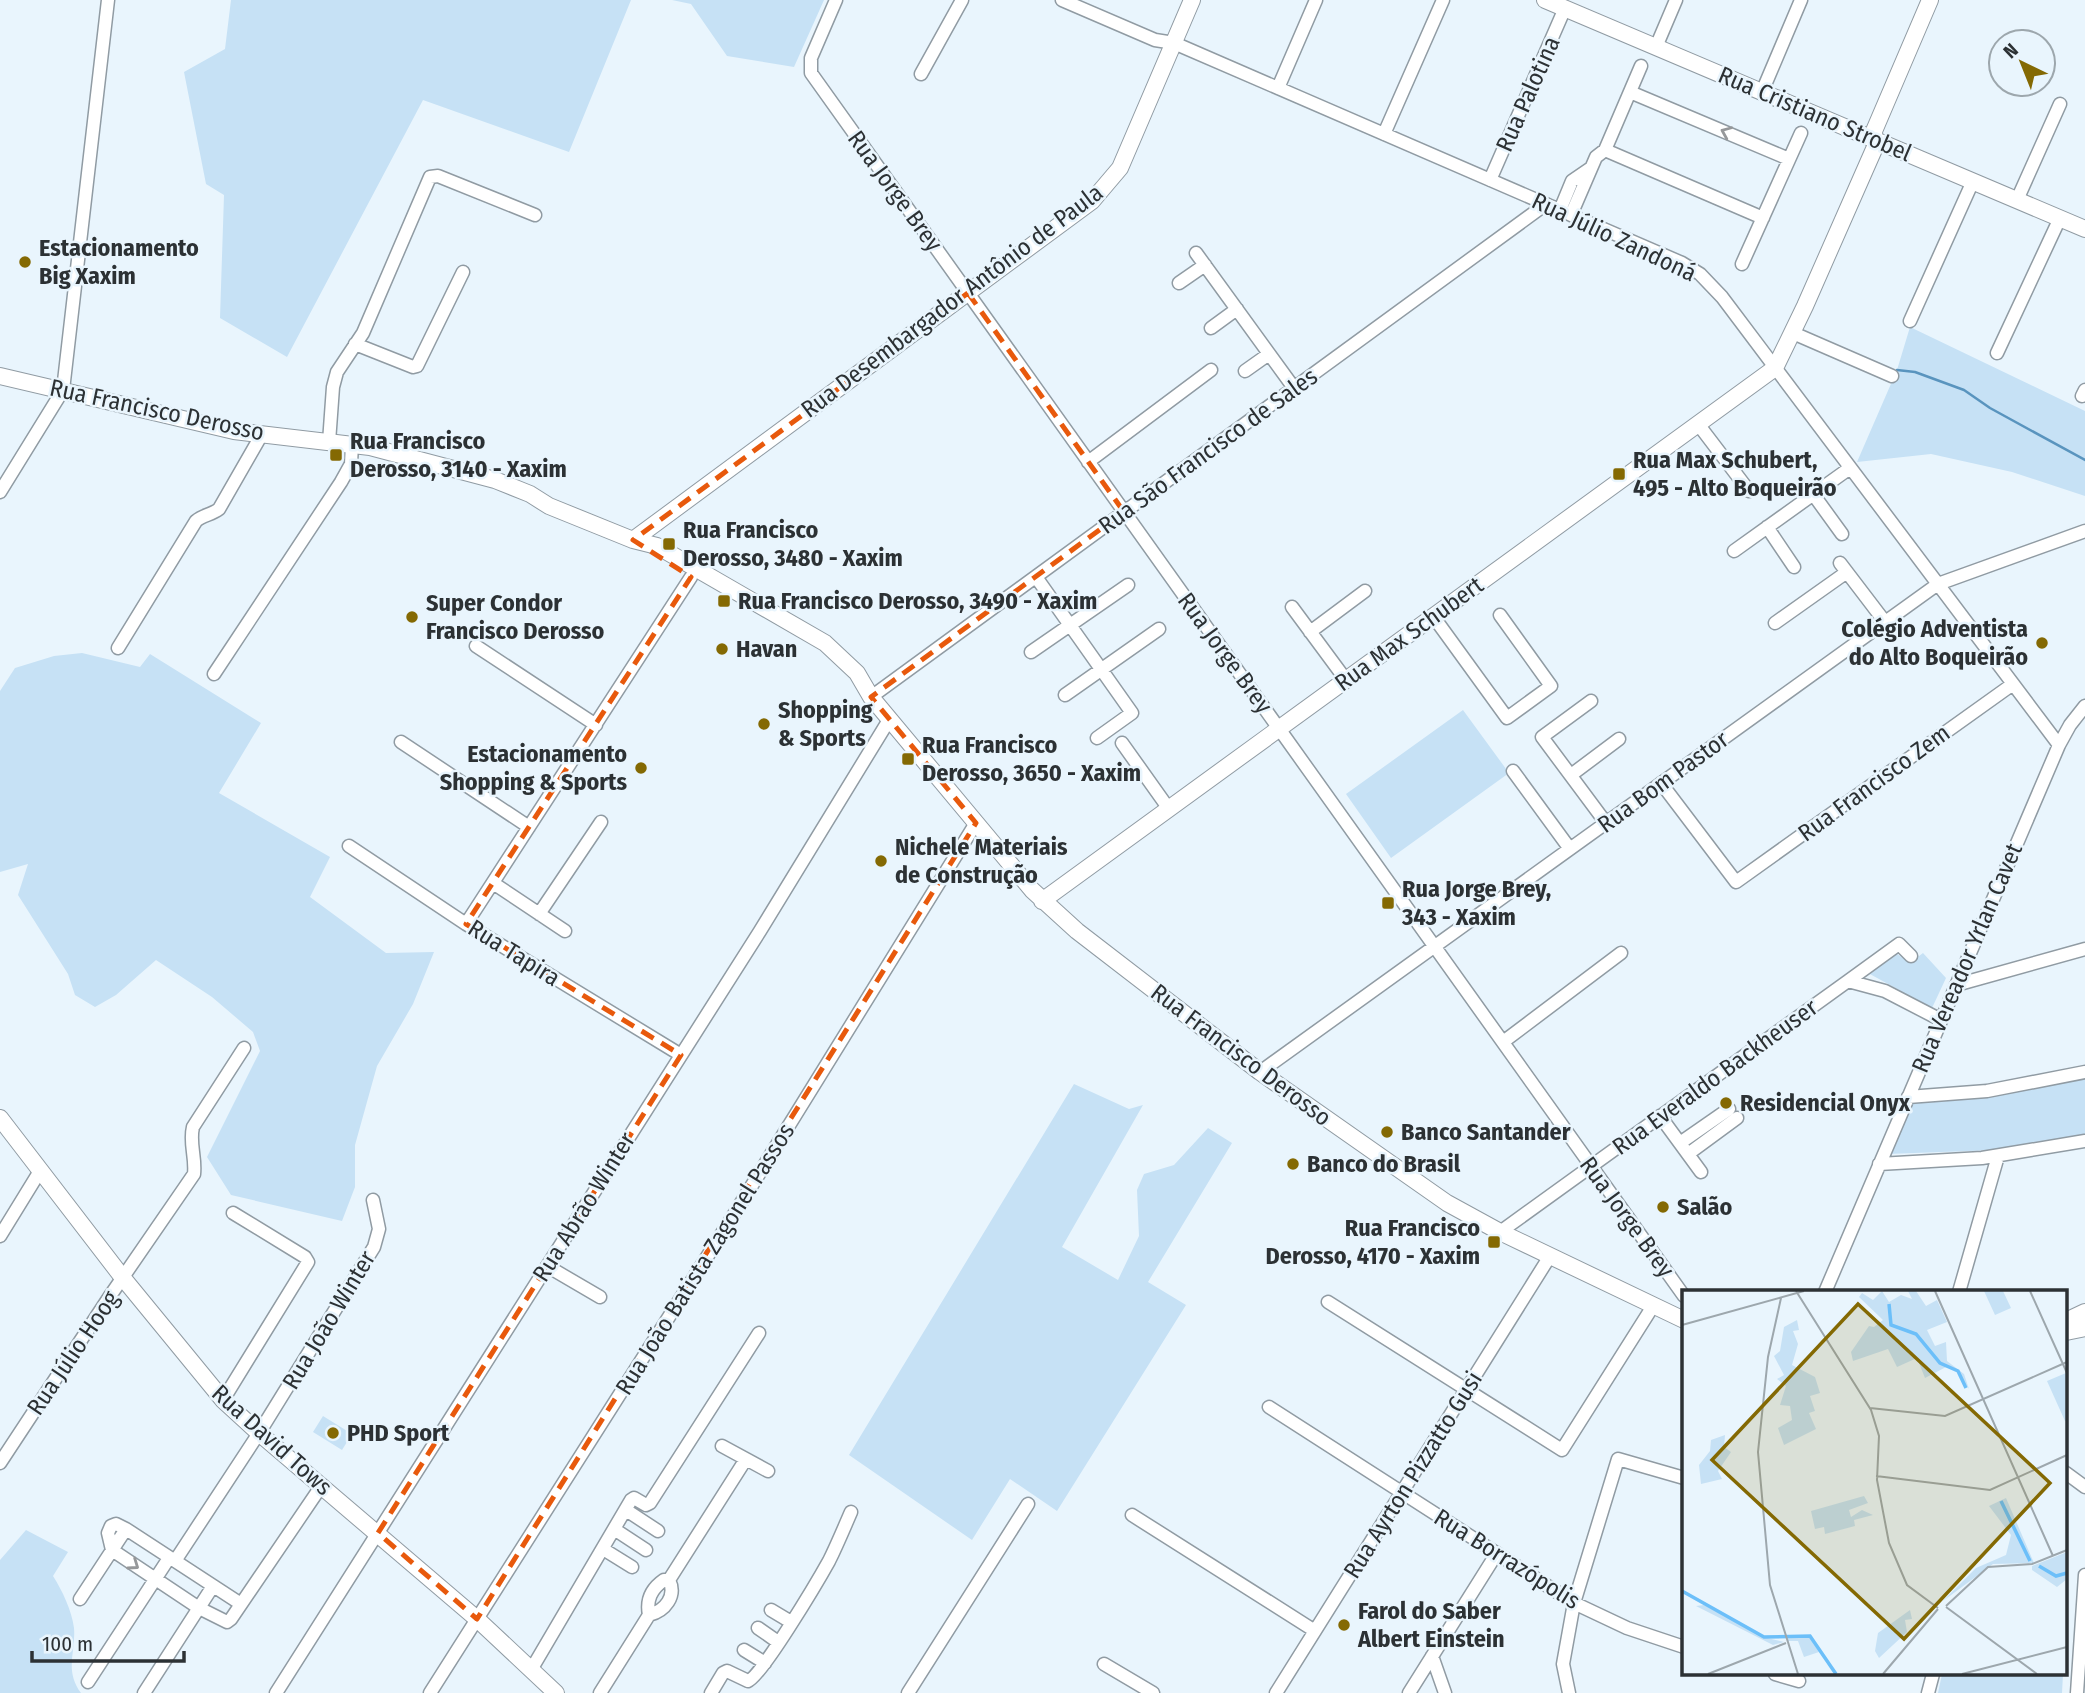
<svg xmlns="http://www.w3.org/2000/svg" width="2085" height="1693" viewBox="0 0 2085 1693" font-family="'Fira Sans Condensed',sans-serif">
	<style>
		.green { fill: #c6e1f5 }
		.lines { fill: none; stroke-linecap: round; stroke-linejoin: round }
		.stream { stroke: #5994be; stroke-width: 2.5 }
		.street-casing { stroke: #909ba3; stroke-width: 15 }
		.secondary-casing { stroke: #909ba3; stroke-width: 18 }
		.street { stroke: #fff; stroke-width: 12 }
		.secondary { stroke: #fff; stroke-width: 16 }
		.oneway { stroke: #96989a }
		.marked { fill: none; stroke: #e8590c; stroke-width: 5; stroke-dasharray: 14 9; stroke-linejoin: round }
		.poi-dot { fill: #846903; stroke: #e9f5fd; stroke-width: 2.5 }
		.labels { text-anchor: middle; stroke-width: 5; stroke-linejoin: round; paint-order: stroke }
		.street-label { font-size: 24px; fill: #2c3134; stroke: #e9f5fd }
		.poi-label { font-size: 24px; font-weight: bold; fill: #2c3134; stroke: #e9f5fd; text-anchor: start }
		.inset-river { fill: none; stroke: #6cbff9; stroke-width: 3.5 }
		.inset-road { fill: none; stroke: #9da7ad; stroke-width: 2 }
		.view { fill: #846903; fill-opacity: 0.15; stroke: #846903; stroke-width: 3.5 }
		.inset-edge { fill: none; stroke: #2c3134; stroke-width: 3.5 }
	</style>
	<rect width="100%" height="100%" fill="#e9f5fd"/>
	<path class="green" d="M231,0H631L569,152L423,100L287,357L220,318L224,195L206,184L184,72L225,49Z
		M672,0H824L794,67L727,56L691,4Z
		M1910,327L2085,411V496L2012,472L1931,454L1857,462L1897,370Z
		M82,653L140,667L150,654L261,723L219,793L330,857L310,897L386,953L434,952L413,1004L377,1066L355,1145V1187L342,1221L231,1195L207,1157L260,1051L253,1032L212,997L156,960L116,995L95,1007L75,995L68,974L18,895L28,864L0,872V691L15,668L54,656Z
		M1463,710L1509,773L1391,858L1346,794Z
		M1923,953L1946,978L1932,1008L1868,973L1897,954L1910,963Z
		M2085,1076V1136L1996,1150L1887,1154L1909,1103Z
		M1074,1084L1129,1109L1143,1105L1062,1247L1118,1280L1139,1236L1137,1190L1144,1174L1174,1165L1208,1128L1232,1143L1148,1282L1186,1305L1057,1511L1010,1479L972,1540L849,1455Z
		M323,1416L352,1434L342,1450L313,1432Z
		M26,1530L68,1552L53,1576C62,1590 72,1611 74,1628C76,1652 64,1670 81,1693H0V1560Z
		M1942,1674H2063L2062,1693H1938Z"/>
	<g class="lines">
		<path class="stream" d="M1897,370L1915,372L1964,390L1990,408L2085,460"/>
		<defs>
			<path id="street" d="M836,0L811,58V73L1684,1296
				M1062,0L1155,40L1174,43L1682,263L1700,274L1722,297L2059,745
				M1656,47L1676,0
				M921,74L962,0
				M1278,88L1316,0
				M1630,92L1789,159
				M1762,92L1801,0
				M1384,134L1443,0
				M1605,150L1763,218
				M1490,180L1565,8
				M2017,200L2060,104
				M1560,210L1572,181L1591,168
				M1571,215L1596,157L1605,150L1641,66
				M1196,253L1294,388
				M1742,264L1801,133
				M1179,283L1205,265
				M1910,321L1973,181
				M1211,328L1237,309
				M1793,333L1892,376
				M355,344L413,367L417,366L463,272
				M1997,353L2060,218
				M1245,371L1269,354
				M2082,396L2085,390
				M1698,424L1749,491
				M329,442L333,387L337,372L363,333L430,177L438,176L535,215
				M1088,462L1211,370
				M0,492L63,390L108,0
				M1813,494L1842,534
				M1767,527L1794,567
				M1734,551L1850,468
				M1840,563L1885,622
				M1036,577L1132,713L1097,738
				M1292,607L1346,680
				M1433,616L1507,718L1551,686L1500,615
				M1775,623L1847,572
				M1310,632L1365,591
				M476,646L596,725
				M118,648L196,521C203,515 211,515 219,509L262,434
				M1031,652L1128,585
				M214,674L341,482L351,464L352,444
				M1065,695L1159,629
				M871,697L1546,204
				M1591,701L1542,737L1606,823
				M401,742L529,827
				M1122,743L1169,809
				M1513,771L1570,849
				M1571,775L1619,739
				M1661,783L1736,882L2013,684
				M349,846L466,924L681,1055
				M493,883L565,931
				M539,914L601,822
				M466,924L691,577
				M1848,981L1899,944L1911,956
				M1956,985L2085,949
				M1503,1042L1621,953
				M1260,1072L1938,584L2085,531
				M1908,1097L1987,1091L2085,1072
				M1660,1116L1701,1172
				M1680,1143L1729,1109
				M1688,1154L1737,1118
				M1879,1164L1982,1158L2085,1141
				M1500,1232L1848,981L1885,991L1941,1020
				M0,1236L40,1171
				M547,1266L600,1297
				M1825,1292L2059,745L2070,725L2085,706
				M1959,1292L1998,1156
				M1328,1302L1562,1450L1653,1306
				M223,1400L308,1262L305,1257L233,1213
				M1269,1407L1574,1603L1627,1628L1684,1647
				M722,1446L768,1471
				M0,1463L110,1296L194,1174C196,1157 189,1143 193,1127L244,1048
				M2066,1473L2085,1487
				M626,1510L658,1531
				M1132,1515L1315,1631
				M614,1529L646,1550
				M603,1549L632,1567
				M175,1561L259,1433L374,1247L379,1229L373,1200
				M664,1580H669C677,1596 665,1611 649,1615C646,1600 651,1589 664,1580Z
				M669,1580L746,1459
				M80,1599L126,1529
				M241,1604L126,1529L116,1524L111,1526L108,1533L112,1550L199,1608L227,1622L231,1619L322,1485
				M771,1610L791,1622
				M758,1628L778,1642
				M744,1650L765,1663
				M1432,1656L1445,1693
				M1104,1664L1153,1693
				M531,1670L631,1500L634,1498L646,1505L650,1503L759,1333
				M1775,1674L1799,1681
				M88,1682L169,1558
				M144,1693L213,1586
				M276,1693L760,931L889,720
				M430,1693L733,1216L976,823
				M600,1693L649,1615
				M711,1693L723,1673L727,1671L748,1681C761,1677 819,1579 829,1561C837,1545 844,1528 851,1512
				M908,1693L1028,1504
				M1276,1693L1550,1256
				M1409,1693L1497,1553
				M1569,1693L1563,1664L1574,1603L1618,1459L1684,1478
				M1928,1693L1933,1674
				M2077,1693L2085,1575"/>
			<path id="secondary" d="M1545,0L2085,229
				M0,376L234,431L370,447L495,480L530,494L549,506L633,540L657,546L825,643L857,673L871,697L1032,890L1077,931L1260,1072L1447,1203L1500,1232L1684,1320
				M633,540L1092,201L1120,168L1192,0
				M1042,901L1775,368L1805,306L1875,147L1874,131L1930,0
				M0,1118L123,1278L223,1400L259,1433L477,1619L556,1693
				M2066,1321L2085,1312
				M2066,1332L2085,1328"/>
		</defs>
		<use href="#street" class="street-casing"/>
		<use href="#secondary" class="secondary-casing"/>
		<use href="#street" class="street"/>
		<use href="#secondary" class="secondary"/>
	</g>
	<defs><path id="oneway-chevron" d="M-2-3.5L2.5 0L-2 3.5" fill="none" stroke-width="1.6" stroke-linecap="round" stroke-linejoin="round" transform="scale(1.75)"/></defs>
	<g class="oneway">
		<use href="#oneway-chevron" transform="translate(1726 132) rotate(-157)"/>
		<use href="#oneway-chevron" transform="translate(134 1565) rotate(35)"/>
	</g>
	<path class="marked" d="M968,293L1124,512L871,697L976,823L477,1619L378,1533L681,1055L466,924L691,577L633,540Z"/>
	<g class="poi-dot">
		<circle cx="25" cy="262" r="7"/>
		<rect x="329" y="448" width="14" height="14" rx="3.5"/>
		<rect x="1612" y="467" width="14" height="14" rx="3.5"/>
		<rect x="662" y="537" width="14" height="14" rx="3.5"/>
		<rect x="717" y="594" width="14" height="14" rx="3.5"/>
		<circle cx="412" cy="617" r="7"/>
		<circle cx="2042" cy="643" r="7"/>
		<circle cx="722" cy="649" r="7"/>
		<circle cx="764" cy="724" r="7"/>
		<rect x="901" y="752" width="14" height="14" rx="3.5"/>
		<circle cx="641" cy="768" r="7"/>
		<circle cx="881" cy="861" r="7"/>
		<rect x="1381" y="896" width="14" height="14" rx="3.5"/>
		<circle cx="1726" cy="1103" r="7"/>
		<circle cx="1387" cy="1132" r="7"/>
		<circle cx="1293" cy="1164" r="7"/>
		<circle cx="1663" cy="1207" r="7"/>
		<rect x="1487" y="1235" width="14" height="14" rx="3.5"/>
		<circle cx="333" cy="1433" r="7"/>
		<circle cx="1344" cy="1625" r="7"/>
	</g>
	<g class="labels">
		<g class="street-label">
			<text transform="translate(1528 94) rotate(-66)" y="8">Rua Palotina</text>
			<text transform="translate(1815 114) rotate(23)" y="8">Rua Cristiano Strobel</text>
			<text transform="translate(895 191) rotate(54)" y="8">Rua Jorge Brey</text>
			<text transform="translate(1614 237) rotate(25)" y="8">Rua Júlio Zandoná</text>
			<text transform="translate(952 301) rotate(-37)" y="8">Rua Desembargador Antônio de Paula</text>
			<text transform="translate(157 410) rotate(12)" y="8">Rua Francisco Derosso</text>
			<text transform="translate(1208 451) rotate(-36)" y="8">Rua São Francisco de Sales</text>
			<text transform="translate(1409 634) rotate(-36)" y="8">Rua Max Schubert</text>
			<text transform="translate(1225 653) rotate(54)" y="8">Rua Jorge Brey</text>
			<text transform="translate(1663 782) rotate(-36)" y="8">Rua Bom Pastor</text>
			<text transform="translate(1874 783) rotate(-36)" y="8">Rua Francisco Zem</text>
			<text transform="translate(514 953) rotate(32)" y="8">Rua Tapira</text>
			<text transform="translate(1967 958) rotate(-67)" y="8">Rua Vereador Yrlan Cavet</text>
			<text transform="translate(1241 1055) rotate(37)" y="8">Rua Francisco Derosso</text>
			<text transform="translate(1715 1077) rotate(-36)" y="8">Rua Everaldo Backheuser</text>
			<text transform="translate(584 1207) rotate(-58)" y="8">Rua Abrão Winter</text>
			<text transform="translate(1627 1217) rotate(54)" y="8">Rua Jorge Brey</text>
			<text transform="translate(705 1259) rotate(-58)" y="8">Rua João Batista Zagonel Passos</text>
			<text transform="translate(329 1320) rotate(-59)" y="8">Rua João Winter</text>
			<text transform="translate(73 1353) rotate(-56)" y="8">Rua Júlio Hoog</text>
			<text transform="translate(272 1440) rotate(42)" y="8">Rua David Tows</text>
			<text transform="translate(1413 1475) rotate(-58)" y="8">Rua Ayrton Pizzatto Gusi</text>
			<text transform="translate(1507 1559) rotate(32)" y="8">Rua Borrazópolis</text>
		</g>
		<g class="poi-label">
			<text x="39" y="256">Estacionamento<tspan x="39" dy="28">Big Xaxim</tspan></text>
			<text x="350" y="449">Rua Francisco<tspan x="350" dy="28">Derosso, 3140 - Xaxim</tspan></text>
			<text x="1633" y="468">Rua Max Schubert,<tspan x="1633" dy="28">495 - Alto Boqueirão</tspan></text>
			<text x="683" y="538">Rua Francisco<tspan x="683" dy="28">Derosso, 3480 - Xaxim</tspan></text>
			<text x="738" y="609">Rua Francisco Derosso, 3490 - Xaxim</text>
			<text x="426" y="611">Super Condor<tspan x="426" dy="28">Francisco Derosso</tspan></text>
			<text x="2028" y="637" text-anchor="end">Colégio Adventista<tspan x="2028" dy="28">do Alto Boqueirão</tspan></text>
			<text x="736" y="657">Havan</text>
			<text x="778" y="718">Shopping<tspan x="778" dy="28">&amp; Sports</tspan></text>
			<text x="922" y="753">Rua Francisco<tspan x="922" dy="28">Derosso, 3650 - Xaxim</tspan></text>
			<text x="627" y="762" text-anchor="end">Estacionamento<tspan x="627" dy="28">Shopping &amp; Sports</tspan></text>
			<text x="895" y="855">Nichele Materiais<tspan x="895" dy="28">de Construção</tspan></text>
			<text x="1402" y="897">Rua Jorge Brey,<tspan x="1402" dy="28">343 - Xaxim</tspan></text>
			<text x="1740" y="1111">Residencial Onyx</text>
			<text x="1401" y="1140">Banco Santander</text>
			<text x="1307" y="1172">Banco do Brasil</text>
			<text x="1677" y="1215">Salão</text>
			<text x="1480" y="1236" text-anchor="end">Rua Francisco<tspan x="1480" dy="28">Derosso, 4170 - Xaxim</tspan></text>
			<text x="347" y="1441">PHD Sport</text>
			<text x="1358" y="1619">Farol do Saber<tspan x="1358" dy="28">Albert Einstein</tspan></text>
		</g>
	</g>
	<g transform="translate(1682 1290)">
		<rect width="385" height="385" fill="#e9f5fd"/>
		<path d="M200,1L207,12L219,5L230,9L226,1H234L244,16L255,10L265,32L245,40L253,56L264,52L265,71L282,84L287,99L272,78L266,76L243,88L235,68L215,77L206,59L171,71L169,62L187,36L192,37L201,30L177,7L180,3L191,10ZM302,1H321L329,18L313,25ZM115,30L117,40L111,41L116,54L110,75L133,87L138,103L128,106L133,121L127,123L134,139L102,155L96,138L110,130L108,116L98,115L104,96L95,89L102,85L92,66L98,61L102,37ZM384,83L385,131H383L365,91ZM43,145L42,157L49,162L36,181L40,189L19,194L17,175L28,161L29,150ZM182,206L186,213L167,220L169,227L180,220L191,225L172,230L173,236L143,244L142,237L133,239L129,221ZM324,208L352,273L311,274L261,311L294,278L324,265L329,245L307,216ZM385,262V289L375,297L350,280V276ZM22,315L81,347L102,352L91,355L14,316ZM228,320L230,329L223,330L225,342L197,368L193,361L196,343ZM106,346L128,347L137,362L122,367L116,351H105Z" fill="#c6e1f5"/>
		<path class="inset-river" d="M207,14L209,35L234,44L258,73L276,81L284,98M319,211L348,271M357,276L374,286L385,283M0,301L82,347L128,346L154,384"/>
		<path class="inset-road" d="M114,1L189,120L197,146L195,190L207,253L225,295L256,318M253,1L371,266M348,1L385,83M99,8L86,67L76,162L88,295L116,384M0,35L122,1M188,118L263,126L385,72M194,186L308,200L385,165M264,316L306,277L350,274L385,260M264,317L355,384M26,384L104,353M201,384L256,319M280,384L385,357"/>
		<path class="view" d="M176,14L368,193L222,349L30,170Z"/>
		<rect width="385" height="385" class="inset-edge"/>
	</g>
	<g transform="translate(2022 63) rotate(317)"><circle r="33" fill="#e9f5fd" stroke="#9da7ad" stroke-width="2"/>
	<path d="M0-5L12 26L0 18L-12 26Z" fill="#846903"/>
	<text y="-10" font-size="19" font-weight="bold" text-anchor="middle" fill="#2c3134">N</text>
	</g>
	<path d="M32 1651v10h152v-10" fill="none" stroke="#2c3134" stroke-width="3.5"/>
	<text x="42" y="1651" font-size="21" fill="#2c3134" stroke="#e9f5fd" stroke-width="5" paint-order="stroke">100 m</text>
</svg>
